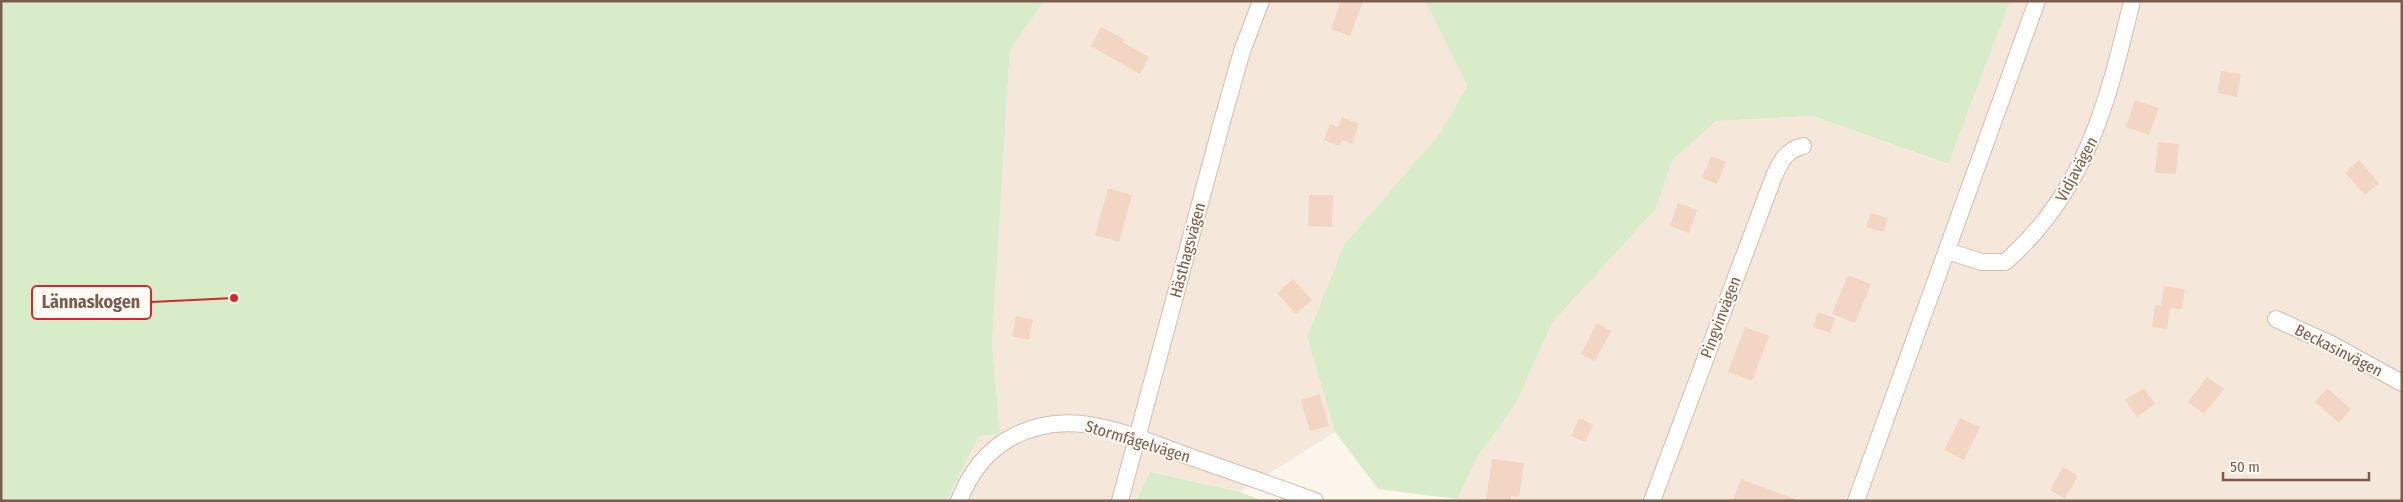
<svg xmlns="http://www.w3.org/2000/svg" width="2403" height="502" viewBox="0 0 2403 502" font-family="'Fira Sans Condensed',sans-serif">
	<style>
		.residential { fill: #f5e8da }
		.green { fill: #d8ecc9 }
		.building { fill: #f3d5c3 }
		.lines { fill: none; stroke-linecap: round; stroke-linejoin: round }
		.minor-casing { stroke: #d1beb0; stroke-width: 18 }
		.minor { stroke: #fff; stroke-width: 16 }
		.labels { text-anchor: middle; stroke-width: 4; stroke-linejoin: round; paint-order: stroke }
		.street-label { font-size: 16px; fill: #7a5c4d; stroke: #fffaf3 }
		.leader { fill: none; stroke: #d62828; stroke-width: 2 }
		.callout-dot { fill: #d62828; stroke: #fffaf3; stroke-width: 2 }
		.callout { fill: #fffaf3; stroke: #d62828; stroke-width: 2 }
		.callout-label { font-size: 18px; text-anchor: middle; font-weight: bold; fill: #7a5c4d }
	</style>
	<rect width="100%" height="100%" fill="#fdf6ec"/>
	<path class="residential" d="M1044,1H1425L1467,86L1440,133L1344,245L1307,337L1335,432L1240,492L1150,472L1136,501H946L979,436L1000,434L992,343L1010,50Z
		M2010,1H2402V501H1455L1476,459L1515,405L1552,323L1655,208L1671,160L1716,121L1813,116L1947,164Z"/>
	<path class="green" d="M1,1H1044L1010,50L992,343L1000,434L979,436L946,501H1Z
		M1425,1H2010L1948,164L1813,116L1716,121L1672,160L1656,208L1552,323L1515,405L1476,459L1457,499L1378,489L1335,432L1307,337L1344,245L1440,133L1467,86Z
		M1150,472L1240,492L1263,501H1136Z"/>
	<path class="building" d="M1341,1H1363L1350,36L1331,29Z
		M1101,27L1124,39L1122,42L1149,57L1140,74L1091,46Z
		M2221,71L2241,74L2237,97L2217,93Z
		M2135,100L2159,108L2149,135L2126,127Z
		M1342,117L1359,124L1352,144L1342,140L1339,146L1324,140L1330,124L1338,127Z
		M2158,142L2179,144L2176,174L2155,173Z
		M1711,156L1726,162L1717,184L1702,178Z
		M2359,160L2379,183L2365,195L2345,173Z
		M1108,188L1132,195L1119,242L1095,235Z
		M1309,195H1333L1332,227L1308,226Z
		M1678,203L1697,210L1689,233L1670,226Z
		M1871,213L1887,218L1884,232L1866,227Z
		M1848,275L1871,284L1855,323L1832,314Z
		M1293,279L1312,300L1296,314L1277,293Z
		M2164,286L2185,289L2182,309L2170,308L2167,329L2152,327L2155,305L2161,306Z
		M1818,312L1835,318L1830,333L1813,327Z
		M1016,316L1033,320L1029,340L1012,336Z
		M1597,323L1611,331L1595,361L1581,354Z
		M1745,327L1769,336L1752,381L1728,372Z
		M2207,377L2224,389L2204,414L2188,402Z
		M2144,388L2155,404L2137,417L2125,400Z
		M2327,388L2351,409L2339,423L2315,402Z
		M1320,394L1329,426L1310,431L1301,400Z
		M1579,418L1593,425L1585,442L1571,436Z
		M1960,418L1980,427L1964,460L1944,450Z
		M1492,459L1524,463L1519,497L1511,496V501H1486Z
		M2063,467L2078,476L2065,499L2050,490Z
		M1741,479L1795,499V501H1733Z"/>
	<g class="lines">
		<defs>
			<path id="minor" d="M1947,251L1982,262H2005C2086,192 2108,101 2132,1
				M2276,319L2331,344L2402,383
				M959,501C969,475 984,454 1007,440C1066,404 1127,434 1185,455C1228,470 1272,485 1315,501
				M1120,501L1223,118L1242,51L1261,1
				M1652,501L1774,176C1781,161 1786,150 1803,146
				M1856,501L2037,1"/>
		</defs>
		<use href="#minor" class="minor-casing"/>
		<use href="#minor" class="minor"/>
	</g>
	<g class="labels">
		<g class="street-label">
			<text transform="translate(2076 169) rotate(-62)" y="6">Vidjavägen</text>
			<text transform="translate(1187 250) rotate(-75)" y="6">Hästhagsvägen</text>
			<text transform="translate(1720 317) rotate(-69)" y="6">Pingvinvägen</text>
			<text transform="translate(2339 350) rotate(27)" y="6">Beckasinvägen</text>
			<text transform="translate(1138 441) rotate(17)" y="6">Stormfågelvägen</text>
		</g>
	</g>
	<path class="leader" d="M234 298L151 302"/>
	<circle class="callout-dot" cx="234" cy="298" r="5"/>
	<rect class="callout" x="32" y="286" width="119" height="33" rx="5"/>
	<g class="callout-label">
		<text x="91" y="308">Lännaskogen</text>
	</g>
	<rect width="2403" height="502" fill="none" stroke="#7a5c4d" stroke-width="5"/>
	<path d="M2223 472v8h146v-8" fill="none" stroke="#7a5c4d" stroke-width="2.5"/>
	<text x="2230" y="472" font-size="15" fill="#7a5c4d" stroke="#fffaf3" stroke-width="4" paint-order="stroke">50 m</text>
</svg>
